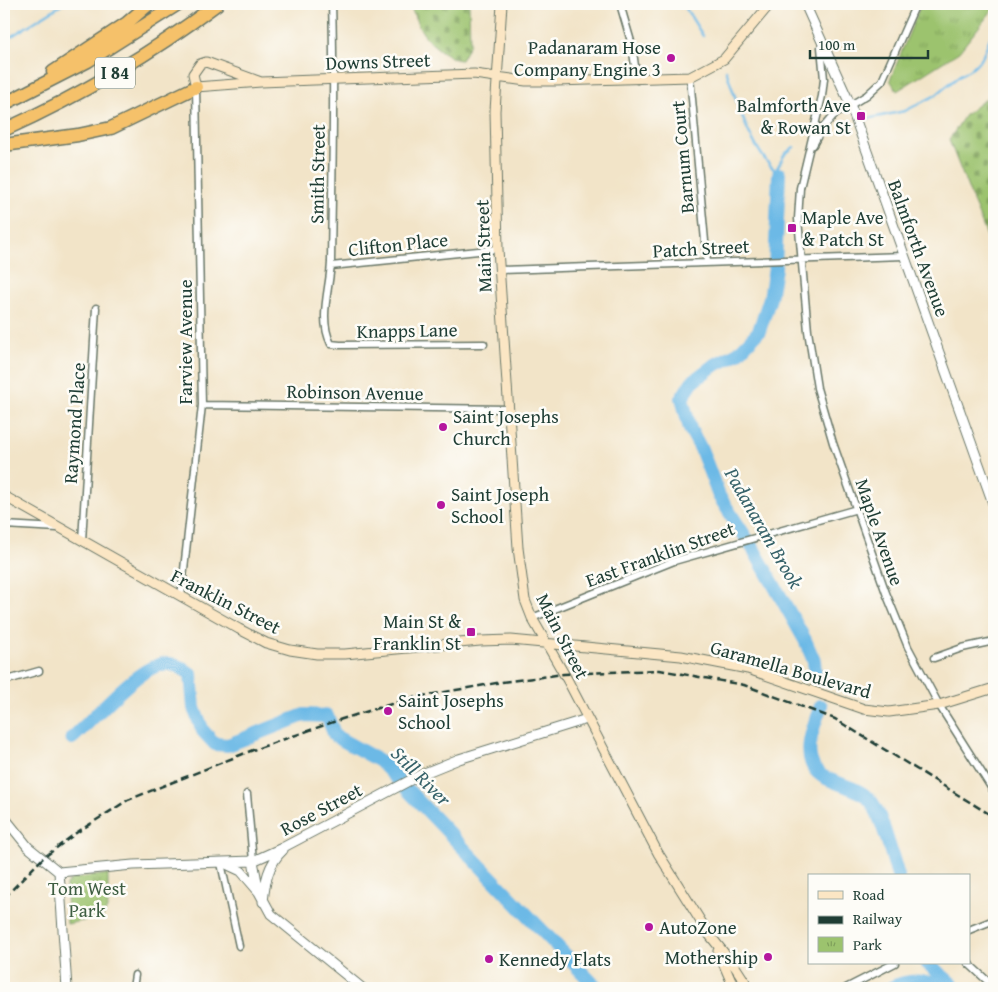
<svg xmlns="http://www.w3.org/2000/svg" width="998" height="992" viewBox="0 0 998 992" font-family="'Gentium Book Plus',serif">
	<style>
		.cemetery { fill: url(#cemetery-stones); stroke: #5e8051 }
		.park { fill: url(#park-tufts); stroke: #5e8051 }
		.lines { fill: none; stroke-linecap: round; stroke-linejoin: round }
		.stream { stroke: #6cb9e6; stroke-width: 2.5 }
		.river { stroke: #6cb9e6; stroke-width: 14 }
		.minor-casing { stroke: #697768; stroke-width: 9 }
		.tertiary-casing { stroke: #697768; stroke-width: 11 }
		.secondary-casing { stroke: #697768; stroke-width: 11 }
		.motorway-casing { stroke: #697768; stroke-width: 15 }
		.minor { stroke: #fff; stroke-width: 6 }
		.tertiary { stroke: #fff; stroke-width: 9 }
		.secondary { stroke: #fbe6c4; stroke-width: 9 }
		.motorway { stroke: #f5c16b; stroke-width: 12 }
		.rail { stroke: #1f3d34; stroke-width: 2.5; stroke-dasharray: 8 4; stroke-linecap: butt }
		.poi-dot { fill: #b5179e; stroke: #fdfcf7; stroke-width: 2 }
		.labels { text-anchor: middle; stroke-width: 5; stroke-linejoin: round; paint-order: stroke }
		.shield { fill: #fdfcf7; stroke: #62766e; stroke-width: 1 }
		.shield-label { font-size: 18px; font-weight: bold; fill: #1f3d34 }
		.poi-label { font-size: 19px; fill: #1f3d34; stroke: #fdfcf7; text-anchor: start }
		.street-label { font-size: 19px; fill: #1f3d34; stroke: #fdfcf7 }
		.park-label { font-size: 19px; fill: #3e5e42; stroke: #fdfcf7 }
		.water-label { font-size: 20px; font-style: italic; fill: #366269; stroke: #fdfcf7 }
	</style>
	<defs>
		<pattern id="cemetery-stones" width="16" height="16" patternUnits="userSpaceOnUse" patternTransform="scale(1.25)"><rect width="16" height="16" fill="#9cc36e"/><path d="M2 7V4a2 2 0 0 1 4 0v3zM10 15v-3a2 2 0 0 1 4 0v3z" fill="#7fa05b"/></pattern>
		<pattern id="park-tufts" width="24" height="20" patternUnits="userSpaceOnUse" patternTransform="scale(1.25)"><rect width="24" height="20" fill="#9cc36e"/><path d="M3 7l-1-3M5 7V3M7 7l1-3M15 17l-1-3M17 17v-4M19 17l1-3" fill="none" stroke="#7fa05b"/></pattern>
	</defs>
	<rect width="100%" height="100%" fill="#fdfcf7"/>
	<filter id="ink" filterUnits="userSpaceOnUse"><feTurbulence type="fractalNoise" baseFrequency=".02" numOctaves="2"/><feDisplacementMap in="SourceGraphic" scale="10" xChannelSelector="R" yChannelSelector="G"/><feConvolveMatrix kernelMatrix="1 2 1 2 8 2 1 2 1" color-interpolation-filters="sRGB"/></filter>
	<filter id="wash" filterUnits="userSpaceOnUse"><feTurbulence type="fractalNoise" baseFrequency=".0096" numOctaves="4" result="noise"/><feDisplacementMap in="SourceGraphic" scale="20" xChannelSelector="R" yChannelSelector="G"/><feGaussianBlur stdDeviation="1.12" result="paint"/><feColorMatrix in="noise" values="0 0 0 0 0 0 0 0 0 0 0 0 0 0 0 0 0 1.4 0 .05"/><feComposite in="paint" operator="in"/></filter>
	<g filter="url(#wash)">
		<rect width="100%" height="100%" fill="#f2e4c8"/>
		<path class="cemetery" d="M410,4H469L470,44L461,60C454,60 450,56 443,52C423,39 417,25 410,4Z
			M994,92V254L949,140L965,115Z"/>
		<path class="park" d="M921,4H994V8L959,52L897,91L890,80Z
			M108,874V906L103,917L67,924L66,885L71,879Z"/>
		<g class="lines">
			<path class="stream" d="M683,4L703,36
				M7,39L63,4
				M726,70C738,105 750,150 779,174
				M867,119L905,111L936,95L960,75L971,69L982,58L994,28
				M779,173L777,168L785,154L794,147"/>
			<path class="river" d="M779,174L775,268L770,298L759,331L738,353L713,366L692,382L682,398L690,429L701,449L719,496L754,550L805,640L814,661L815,672
				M821,706C813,727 797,764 826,778C840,785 859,788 870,800C881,812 893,859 898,876
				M72,738C95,718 133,671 162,664C173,662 183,668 191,674L194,708L203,731L215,744L228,745L304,715L327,716L335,736L380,761L597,988
				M927,963L953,985
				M891,988C911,978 928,981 949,988"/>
		</g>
	</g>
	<g filter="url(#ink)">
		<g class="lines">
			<defs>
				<path id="minor" d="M332,4C335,90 332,176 331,262C330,289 318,318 331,344L340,345L484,344
					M620,4L632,45L637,80
					M821,47L824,79L822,96L800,188L798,219L808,331L817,388L833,443L886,593L908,647L939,705L994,792
					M690,77L707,263
					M813,145L821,130L833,116L867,95L882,81L916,4
					M331,266L498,249
					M499,270L904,256
					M202,405L508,409
					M4,525L58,528
					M82,541L96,308
					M181,597L202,405L196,87
					M532,618L674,561L857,509
					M934,658L962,648L994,641
					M4,681L39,671
					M247,794L253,861
					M221,863L239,946
					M969,930L994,920
					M968,963L994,987
					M133,988L135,975
					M846,988L895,963"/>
				<path id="tertiary" d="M805,4L850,104L994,506
					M4,817L28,847L59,872
					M253,861L259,892L271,914L362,988
					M226,864L241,871L259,892
					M59,872L133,865L253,861L282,848L422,774L459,759L587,719
					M59,872L67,988
					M263,902C265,882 268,864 283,850"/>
				<path id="secondary" d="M502,4L495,111L498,249L518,548L525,600L532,618L568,681L658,853L708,933L736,968L749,988
					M261,82L206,62L200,64L193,74L196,87L261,82L448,75L474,74L526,81H556L690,77L724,59L770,4
					M4,496L239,629L266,643L290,650L317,654H345L480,641L511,640L681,656L748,669L864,709L889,712L939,705L994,688
					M718,951L734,988"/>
				<path id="motorway" d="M53,72L127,23L149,4
					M4,104L88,61L178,4
					M4,130C79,96 151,54 217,4
					M4,145L78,135L111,128L196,87"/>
			</defs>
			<use href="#minor" class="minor-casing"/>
			<use href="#tertiary" class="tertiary-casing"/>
			<use href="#secondary" class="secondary-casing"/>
			<use href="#motorway" class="motorway-casing"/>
			<use href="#minor" class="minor"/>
			<use href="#tertiary" class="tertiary"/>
			<use href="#secondary" class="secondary"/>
			<use href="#motorway" class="motorway"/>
			<path class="rail" d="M4,898L42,859L76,833L128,800L253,750L342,719L411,698L502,682L564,674L660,670L744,685L835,719L994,817"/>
		</g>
	</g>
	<g class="poi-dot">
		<circle cx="671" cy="58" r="5"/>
		<rect x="856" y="111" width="10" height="10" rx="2.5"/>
		<rect x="787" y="223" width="10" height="10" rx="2.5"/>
		<circle cx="443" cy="427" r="5"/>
		<circle cx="441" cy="505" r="5"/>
		<rect x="466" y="627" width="10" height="10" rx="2.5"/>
		<circle cx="388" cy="711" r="5"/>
		<circle cx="649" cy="927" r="5"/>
		<circle cx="768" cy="957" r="5"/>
		<circle cx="489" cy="959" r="5"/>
	</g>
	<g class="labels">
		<rect class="shield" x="95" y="57.5" width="40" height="31" rx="4"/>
		<g class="shield-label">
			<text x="115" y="79">I 84</text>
		</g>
		<g class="poi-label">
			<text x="661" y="54" text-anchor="end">Padanaram Hose<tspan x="661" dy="22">Company Engine 3</tspan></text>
			<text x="851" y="112" text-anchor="end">Balmforth Ave<tspan x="851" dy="22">&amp; Rowan St</tspan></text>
			<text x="802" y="224">Maple Ave<tspan x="802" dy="22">&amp; Patch St</tspan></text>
			<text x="453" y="423">Saint Josephs<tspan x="453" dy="22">Church</tspan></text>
			<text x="451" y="501">Saint Joseph<tspan x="451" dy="22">School</tspan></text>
			<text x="461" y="628" text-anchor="end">Main St &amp;<tspan x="461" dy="22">Franklin St</tspan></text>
			<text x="398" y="707">Saint Josephs<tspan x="398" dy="22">School</tspan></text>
			<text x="659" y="934">AutoZone</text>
			<text x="758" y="964" text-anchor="end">Mothership</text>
			<text x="499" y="966">Kennedy Flats</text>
		</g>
		<g class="street-label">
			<text transform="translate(378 61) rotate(-2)" y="7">Downs Street</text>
			<text transform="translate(682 157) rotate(-95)" y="7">Barnum Court</text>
			<text transform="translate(317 174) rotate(-89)" y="7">Smith Street</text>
			<text transform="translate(398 244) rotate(-6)" y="7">Clifton Place</text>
			<text transform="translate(483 246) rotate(-92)" y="7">Main Street</text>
			<text transform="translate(701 248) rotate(-3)" y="7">Patch Street</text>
			<text transform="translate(919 248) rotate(70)" y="7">Balmforth Avenue</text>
			<text transform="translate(407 330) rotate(-1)" y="7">Knapps Lane</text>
			<text transform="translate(185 342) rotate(-90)" y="7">Farview Avenue</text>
			<text transform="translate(355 392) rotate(1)" y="7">Robinson Avenue</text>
			<text transform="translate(74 423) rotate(-86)" y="7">Raymond Place</text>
			<text transform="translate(880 532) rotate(71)" y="7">Maple Avenue</text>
			<text transform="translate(660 554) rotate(-20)" y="7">East Franklin Street</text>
			<text transform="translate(226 601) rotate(27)" y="7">Franklin Street</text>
			<text transform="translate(563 636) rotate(63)" y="7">Main Street</text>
			<text transform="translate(791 669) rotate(16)" y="7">Garamella Boulevard</text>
			<text transform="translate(321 809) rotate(-28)" y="7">Rose Street</text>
		</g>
		<g class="park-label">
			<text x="87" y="895">Tom West<tspan x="87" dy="22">Park</tspan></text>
		</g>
		<g class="water-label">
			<text transform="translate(764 528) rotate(60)" y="7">Padanaram Brook</text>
			<text transform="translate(421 776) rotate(45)" y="7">Still River</text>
		</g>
	</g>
	<rect width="998" height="992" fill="none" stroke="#fdfcf7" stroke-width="20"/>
	<rect x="808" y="874" width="162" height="90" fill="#fdfcf7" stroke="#a4b0a9"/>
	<rect x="818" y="891" width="25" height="8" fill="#fbe6c4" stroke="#a4b0a9"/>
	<text x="853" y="900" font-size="15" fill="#1f3d34">Road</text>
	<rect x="818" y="916" width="25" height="8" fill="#1f3d34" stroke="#a4b0a9"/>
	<text x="853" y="924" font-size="15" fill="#1f3d34">Railway</text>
	<rect x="818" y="937" width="25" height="15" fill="url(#park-tufts)" stroke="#a4b0a9"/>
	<text x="853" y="950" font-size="15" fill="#1f3d34">Park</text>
	<path d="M810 50v8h118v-8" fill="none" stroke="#1f3d34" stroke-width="2.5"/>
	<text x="818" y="50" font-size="15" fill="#1f3d34" stroke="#fdfcf7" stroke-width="4" paint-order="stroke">100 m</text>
</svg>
